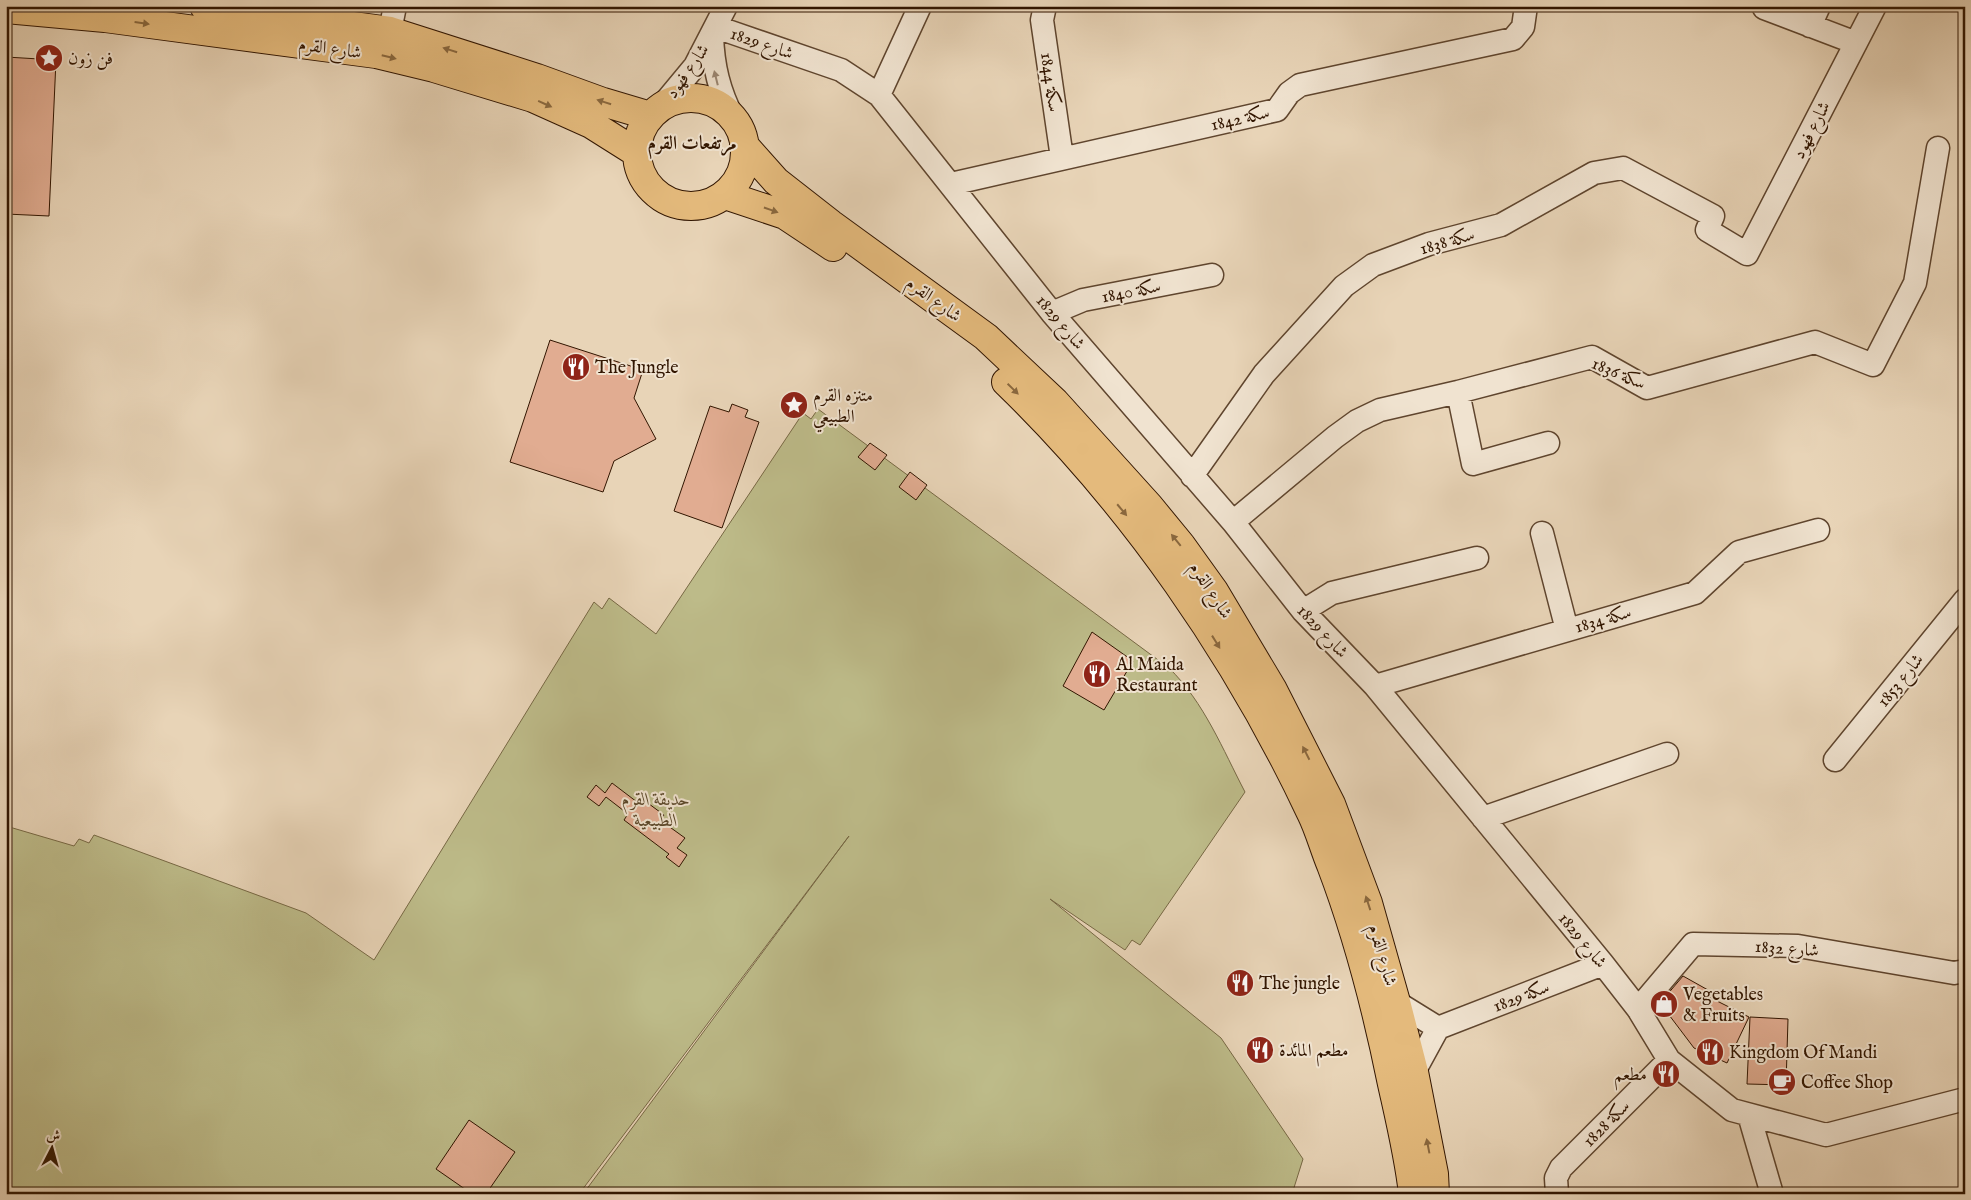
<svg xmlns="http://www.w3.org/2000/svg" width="1971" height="1200" viewBox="0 0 1971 1200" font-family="'IM FELL English',Amiri,serif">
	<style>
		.green { fill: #bdbb89; stroke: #776844 }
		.building { fill: #e1ac91; stroke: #311500 }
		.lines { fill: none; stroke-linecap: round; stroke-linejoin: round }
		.minor-casing { stroke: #5f452e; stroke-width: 25 }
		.major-casing { stroke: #311500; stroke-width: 30 }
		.minor { stroke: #f0e3d0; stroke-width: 22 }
		.major { stroke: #e4ba7c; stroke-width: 28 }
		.oneway { fill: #8a683e }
		.oneway2 { fill: #9a8672 }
		.labels { text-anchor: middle; stroke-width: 4; stroke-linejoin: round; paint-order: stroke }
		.street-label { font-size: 18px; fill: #311500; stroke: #f0e3d0 }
		.poi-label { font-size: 18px; fill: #311500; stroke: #f0e3d0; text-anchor: start }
		.park-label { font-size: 18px; font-style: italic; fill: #5b4729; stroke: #f0e3d0 }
		.neighbourhood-label { font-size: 19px; font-weight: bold; fill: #311500; stroke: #f0e3d0 }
	</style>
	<rect width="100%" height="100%" fill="#e8d4b7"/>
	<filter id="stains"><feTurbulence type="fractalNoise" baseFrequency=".004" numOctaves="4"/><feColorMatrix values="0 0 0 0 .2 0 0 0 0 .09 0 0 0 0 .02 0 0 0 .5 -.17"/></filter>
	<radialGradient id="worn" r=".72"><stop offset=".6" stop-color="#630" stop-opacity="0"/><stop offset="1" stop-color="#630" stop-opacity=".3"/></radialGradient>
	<path class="green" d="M818,409L1169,668C1204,702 1223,750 1245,792L1140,945L1132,940L1125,950L1050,899L1221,1038L1303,1159L1292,1194H583L849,836L579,1194H6V826L74,846L79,839L89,843L94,835L306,913L374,960L594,602L602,609L609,598L656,634L803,413L811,419Z"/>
	<path class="building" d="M6,57L56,60L49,216L6,214Z
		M550,340L643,370L634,398L656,439L614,461L603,492L510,462Z
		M732,404L748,410L745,417L759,422L722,528L674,511L710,406L729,412Z
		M870,443L887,455L875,470L858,457Z
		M910,472L927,485L916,500L899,487Z
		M1092,632L1133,661L1104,710L1063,686Z
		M612,783L637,802L641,798L664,815L660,820L685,838L677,848L687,855L679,867L666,857L669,854L624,820L628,814L606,797L599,806L587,797L596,785L605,793Z
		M1683,976L1708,990L1705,995L1749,1017L1727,1063L1694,1048L1660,1003Z
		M1750,1017L1788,1019L1786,1085L1747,1084Z
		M469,1120L515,1152L486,1194H472L436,1169Z"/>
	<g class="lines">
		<defs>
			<path id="minor" d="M1045,6L1042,20L1062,158
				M1764,8L1856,43
				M1810,26L1819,6
				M716,27L841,70L879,95L1052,313L1233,522L1303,611L1375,686L1603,964L1638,1009L1669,1060L1732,1110L1826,1135L1965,1099
				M390,31L395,6
				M712,35C713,66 719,91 733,118
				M879,95L920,6
				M661,107L695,66L726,6
				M951,184L1277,110L1289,93L1300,85L1513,39L1523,27L1526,6
				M1052,313L1083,300L1212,275
				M1458,392L1473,464L1548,443
				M1192,476L1264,374L1344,286L1373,265L1429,244L1501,225L1594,173L1623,168L1713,216L1707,230L1747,254L1875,6
				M1233,522L1335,437L1357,421L1380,410L1458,392L1592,357L1647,388L1815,342L1873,365L1915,283L1938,148
				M1542,533L1567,630
				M1303,611L1332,593L1477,558
				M1375,686L1695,593L1739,552L1818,530
				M1835,760L1965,600
				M1483,818L1667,754
				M1396,1002L1438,1028
				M1638,1009L1693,944L1798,946L1954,973L1965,971
				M1414,1072L1438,1028L1603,964
				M1749,1115L1772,1194
				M1557,1194L1556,1178L1561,1168L1669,1060"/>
			<path id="major" d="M204,6L390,31L537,78L603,102L650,116
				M6,9L105,18L376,54L434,68L533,98L591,124L637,153
				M637 152a54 54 0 1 1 108 0a54 54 0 1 1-108 0Z
				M744,145L776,181L831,224L986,337L1055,402L1149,506L1181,545L1214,591L1273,690L1331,804L1368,903L1396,1002L1414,1072L1434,1174L1435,1194
				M725,195L785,215L833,247
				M1006,382C1132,504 1236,654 1311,813C1319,829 1324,848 1331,865C1358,936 1377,1010 1392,1084C1400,1120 1409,1157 1413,1194"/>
		</defs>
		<use href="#minor" class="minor-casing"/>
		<use href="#major" class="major-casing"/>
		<use href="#minor" class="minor"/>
		<use href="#major" class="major"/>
	</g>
	<defs><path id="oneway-solid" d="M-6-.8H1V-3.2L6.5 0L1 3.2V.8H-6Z" transform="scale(1.25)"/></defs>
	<g class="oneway">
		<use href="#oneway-solid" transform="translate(142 23) rotate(8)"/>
		<use href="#oneway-solid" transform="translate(450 50) rotate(-162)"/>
		<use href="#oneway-solid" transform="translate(389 57) rotate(14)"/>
		<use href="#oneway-solid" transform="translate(604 102) rotate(-162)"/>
		<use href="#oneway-solid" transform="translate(545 104) rotate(24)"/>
		<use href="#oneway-solid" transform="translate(771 210) rotate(19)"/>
		<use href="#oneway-solid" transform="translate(1013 389) rotate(44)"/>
		<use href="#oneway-solid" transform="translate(1122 510) rotate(50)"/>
		<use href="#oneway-solid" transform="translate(1176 540) rotate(-129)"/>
		<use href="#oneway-solid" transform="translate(1216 642) rotate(58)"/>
		<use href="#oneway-solid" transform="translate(1306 753) rotate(-117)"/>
		<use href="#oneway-solid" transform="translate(1368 903) rotate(-108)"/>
		<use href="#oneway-solid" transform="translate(1428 1146) rotate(-101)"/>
	</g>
	<use class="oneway2" href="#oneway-solid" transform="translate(716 78) rotate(-104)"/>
	<defs>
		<symbol id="sight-disc" viewBox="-11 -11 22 22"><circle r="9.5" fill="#8f2418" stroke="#f0e3d0"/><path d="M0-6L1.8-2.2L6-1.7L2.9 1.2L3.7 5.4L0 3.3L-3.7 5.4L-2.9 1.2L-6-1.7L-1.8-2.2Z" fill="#fff"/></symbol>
		<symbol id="restaurant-disc" viewBox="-11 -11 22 22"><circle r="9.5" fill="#8f2418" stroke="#f0e3d0"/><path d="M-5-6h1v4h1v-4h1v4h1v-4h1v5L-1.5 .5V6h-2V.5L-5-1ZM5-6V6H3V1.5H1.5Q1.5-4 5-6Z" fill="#fff"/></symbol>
		<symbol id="shop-disc" viewBox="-11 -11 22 22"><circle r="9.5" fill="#8f2418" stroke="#f0e3d0"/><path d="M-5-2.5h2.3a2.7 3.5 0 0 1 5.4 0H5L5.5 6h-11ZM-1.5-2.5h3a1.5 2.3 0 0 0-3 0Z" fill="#fff"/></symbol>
		<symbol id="cafe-disc" viewBox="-11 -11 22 22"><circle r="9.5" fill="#8f2418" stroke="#f0e3d0"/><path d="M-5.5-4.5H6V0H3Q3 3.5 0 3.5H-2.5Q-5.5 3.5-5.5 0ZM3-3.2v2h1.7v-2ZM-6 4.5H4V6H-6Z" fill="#fff"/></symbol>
	</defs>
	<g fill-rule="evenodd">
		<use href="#sight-disc" x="33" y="42" width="32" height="32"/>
		<use href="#restaurant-disc" x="560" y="351" width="32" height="32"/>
		<use href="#sight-disc" x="778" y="389" width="32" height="32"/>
		<use href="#restaurant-disc" x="1081" y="658" width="32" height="32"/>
		<use href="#restaurant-disc" x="1224" y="967" width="32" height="32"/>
		<use href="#shop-disc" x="1648" y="988" width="32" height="32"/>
		<use href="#restaurant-disc" x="1244" y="1034" width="32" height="32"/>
		<use href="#restaurant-disc" x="1694" y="1036" width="32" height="32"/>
		<use href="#restaurant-disc" x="1650" y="1058" width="32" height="32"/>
		<use href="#cafe-disc" x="1766" y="1066" width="32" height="32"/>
	</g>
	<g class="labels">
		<g class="street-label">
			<text transform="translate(762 43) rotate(19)" y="6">1829 شارع</text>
			<text transform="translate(330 48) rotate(8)" y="6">شارع القرم</text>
			<text transform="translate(687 71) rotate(-55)" y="6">شارع فهود</text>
			<text transform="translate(1051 82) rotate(82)" y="6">سكة 1844</text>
			<text transform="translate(1240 118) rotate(-13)" y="6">سكة 1842</text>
			<text transform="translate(1811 130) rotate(-63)" y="6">شارع فهود</text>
			<text transform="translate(1447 241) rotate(-16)" y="6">1838 سكة</text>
			<text transform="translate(1131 291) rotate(-11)" y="6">سكة 1840</text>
			<text transform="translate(934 299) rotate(36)" y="6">شارع القرم</text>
			<text transform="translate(1061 322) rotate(50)" y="6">1829 شارع</text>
			<text transform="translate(1619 373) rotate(23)" y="6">سكة 1836</text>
			<text transform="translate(1211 590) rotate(57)" y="6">شارع القرم</text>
			<text transform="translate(1603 619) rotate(-16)" y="6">سكة 1834</text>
			<text transform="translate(1323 631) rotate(47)" y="6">1829 شارع</text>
			<text transform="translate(1900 680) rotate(-51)" y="6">شارع 1853</text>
			<text transform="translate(1583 940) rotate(51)" y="6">1829 شارع</text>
			<text transform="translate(1787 948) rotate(4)" y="6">1832 شارع</text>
			<text transform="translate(1383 955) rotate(74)" y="6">شارع القرم</text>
			<text transform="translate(1521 996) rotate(-21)" y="6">سكة 1829</text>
			<text transform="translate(1606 1123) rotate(-45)" y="6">سكة 1828</text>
		</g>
		<g class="poi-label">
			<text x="68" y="64">فن زون</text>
			<text x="595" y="373">The Jungle</text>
			<text x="813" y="401">متنزه القرم<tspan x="813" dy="21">الطبيعي</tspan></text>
			<text x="1116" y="670">Al Maida<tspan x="1116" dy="21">Restaurant</tspan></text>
			<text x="1259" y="989">The jungle</text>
			<text x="1683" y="1000">Vegetables<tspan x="1683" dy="21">&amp; Fruits</tspan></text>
			<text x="1279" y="1056">مطعم المائدة</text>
			<text x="1729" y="1058">Kingdom Of Mandi</text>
			<text x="1647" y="1080" text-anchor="end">مطعم</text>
			<text x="1801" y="1088">Coffee Shop</text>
		</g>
		<g class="park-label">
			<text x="656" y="805">حديقة القرم<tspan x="656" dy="21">الطبيعية</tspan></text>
		</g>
		<g class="neighbourhood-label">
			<text x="692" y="149">مرتفعات القرم</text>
		</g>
	</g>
	<rect width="1971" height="1200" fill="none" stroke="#e8d4b7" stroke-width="25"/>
	<rect x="8" y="8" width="1956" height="1185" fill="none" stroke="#311500" stroke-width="2.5"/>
	<rect x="12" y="12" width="1946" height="1175" fill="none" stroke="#311500"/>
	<g transform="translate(52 1148) rotate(6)" stroke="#f0e3d0" stroke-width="4" paint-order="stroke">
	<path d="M0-4L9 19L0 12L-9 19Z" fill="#311500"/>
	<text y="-8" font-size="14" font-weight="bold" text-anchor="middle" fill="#311500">ش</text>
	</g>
	<rect width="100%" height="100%" filter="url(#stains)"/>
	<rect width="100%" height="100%" fill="url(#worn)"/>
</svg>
